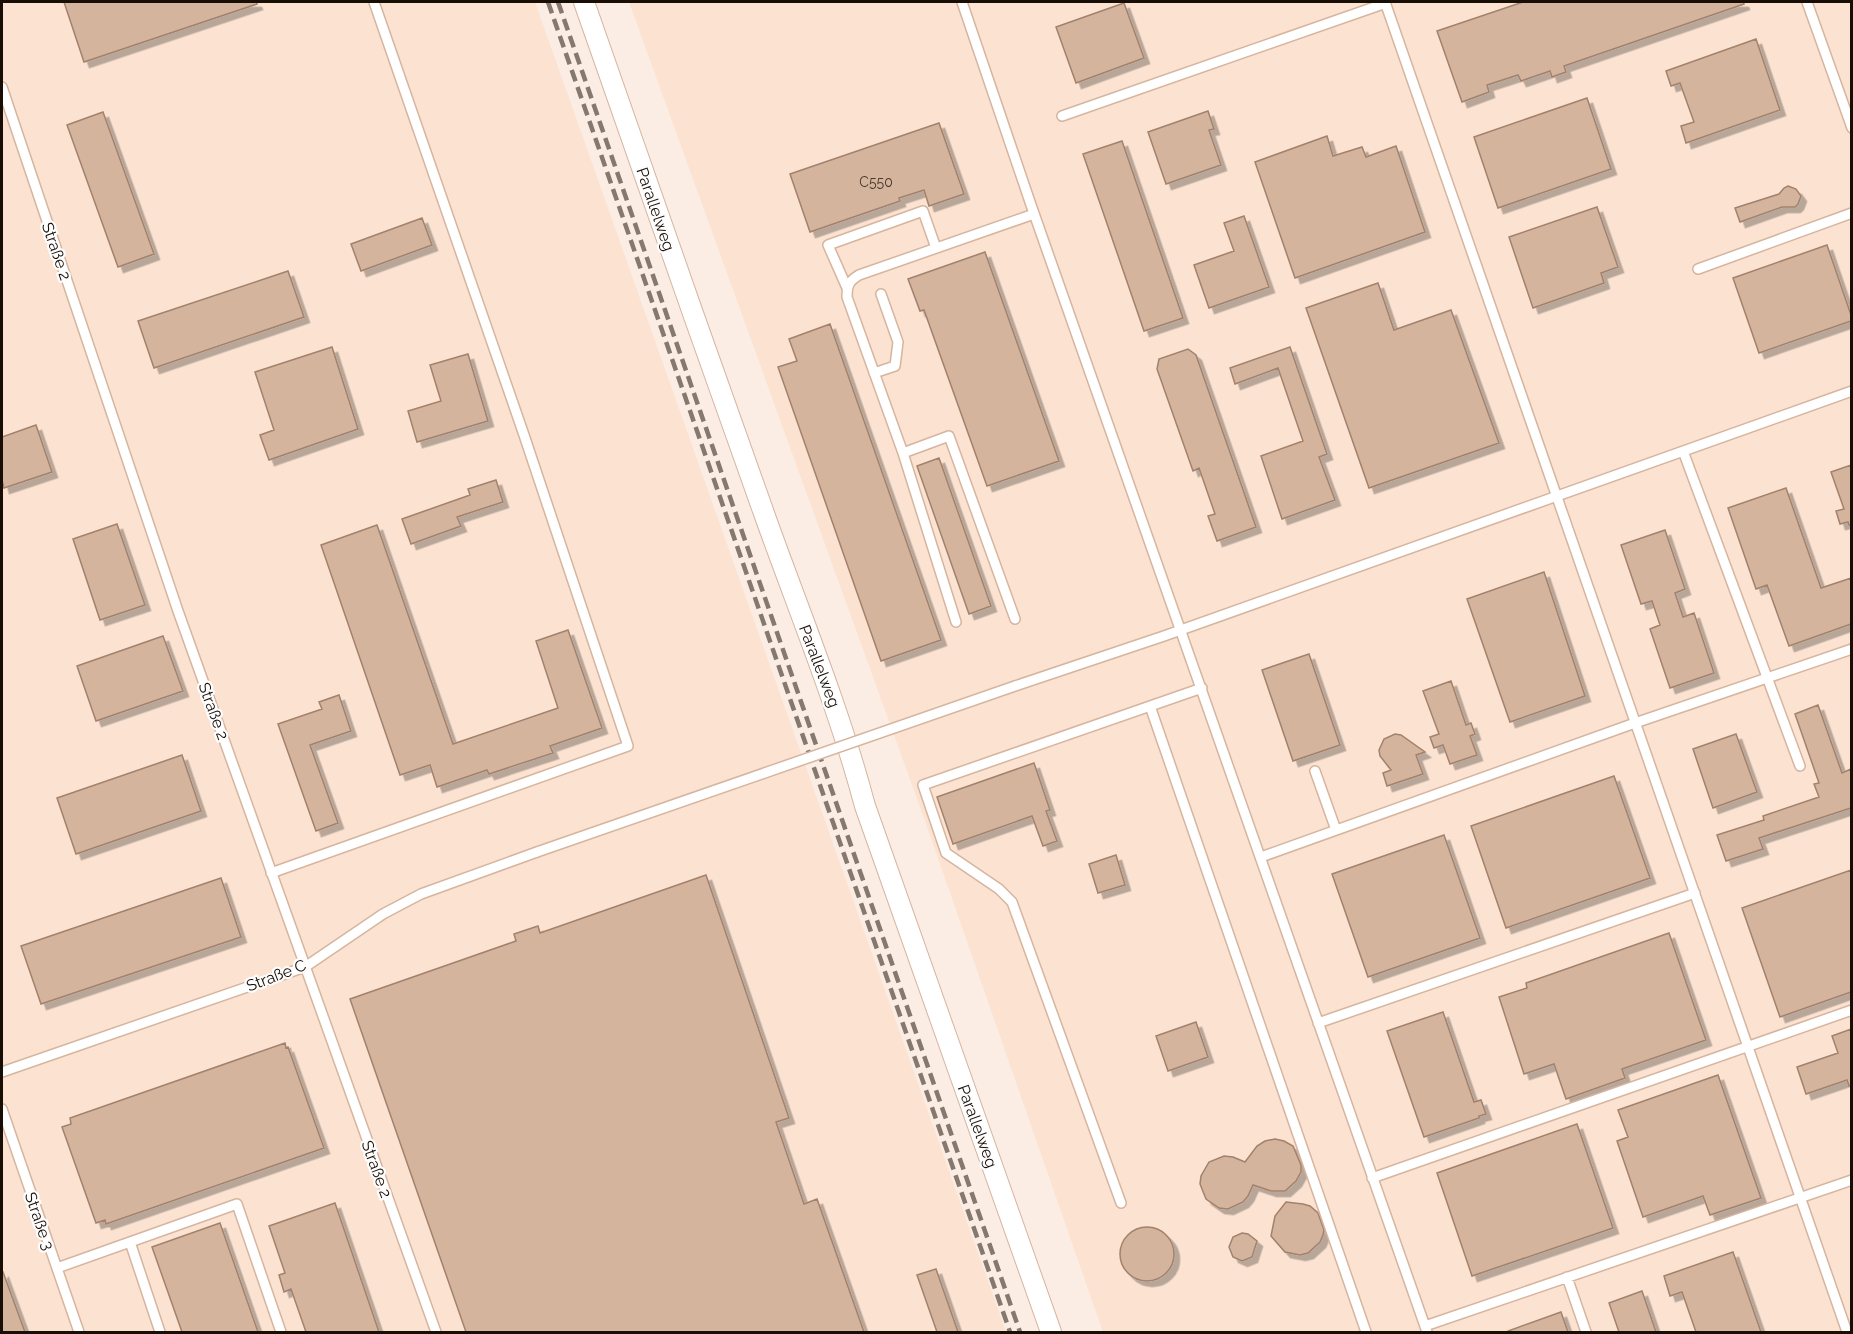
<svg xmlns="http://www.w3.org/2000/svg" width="1853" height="1334" viewBox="0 0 1853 1334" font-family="Raleway,sans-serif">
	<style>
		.built { fill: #fbe2d1 }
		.building { fill: #d5b49e; stroke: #a2826d; stroke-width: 1.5; filter: url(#shadow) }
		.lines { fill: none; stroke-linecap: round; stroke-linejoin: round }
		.service-casing { stroke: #d6b59f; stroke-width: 12 }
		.minor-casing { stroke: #d6b59f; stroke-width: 22 }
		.service { stroke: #fff; stroke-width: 9 }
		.minor { stroke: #fff; stroke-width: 20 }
		.rail { stroke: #84786f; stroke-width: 4.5; stroke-dasharray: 12 6; stroke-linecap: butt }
		.service-bridge-casing { stroke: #d6b59f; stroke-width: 12; stroke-linecap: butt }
		.service-bridge { stroke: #fff; stroke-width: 9 }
		.labels { text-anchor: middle; stroke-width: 4.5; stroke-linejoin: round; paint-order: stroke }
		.number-label { font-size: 14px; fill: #48382c }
		.street-label { font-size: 16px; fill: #190e06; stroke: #fdfdfd }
	</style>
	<defs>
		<filter id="shadow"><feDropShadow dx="5.5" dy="5.5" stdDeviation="0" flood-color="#0004"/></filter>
	</defs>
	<rect width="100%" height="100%" fill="#fbede4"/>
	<path class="built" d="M2,2H535L1006,1332H2Z
		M629,2H1851V1332H1103L924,818Z"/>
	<path class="building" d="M64,2H256L257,4L84,62Z
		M1523,2H1743L1744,4L1564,66L1566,72L1552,77L1550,71L1521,81L1518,75L1487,85L1489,92L1462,102L1437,31Z
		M1124,3L1144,58L1076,83L1056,27Z
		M1756,39L1780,110L1686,143L1681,126L1694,122L1680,83L1671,86L1666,71Z
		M1587,98L1611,169L1498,208L1474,137Z
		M1208,111L1214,129L1209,130L1221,165L1166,184L1148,132Z
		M103,112L154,254L118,267L67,125Z
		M939,123L964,194L929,206L924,190L899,198L900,201L810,232L790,174Z
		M1327,136L1333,156L1362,147L1366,157L1396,146L1425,232L1295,278L1255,162Z
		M1122,141L1183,318L1144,331L1083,154Z
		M1788,186L1796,189L1801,196L1798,204L1795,207H1782L1740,222L1735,208L1779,194L1784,188Z
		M1597,207L1618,267L1601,273L1604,283L1533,308L1509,237Z
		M1244,216L1269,287L1209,308L1194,265L1234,251L1224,223Z
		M422,218L432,245L361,271L351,244Z
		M1827,245L1851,315V321L1759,353L1733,278Z
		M985,252L1059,461L987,486L924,310L920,311L908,279Z
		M288,271L304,317L154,368L138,321Z
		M1378,283L1394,330L1451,310L1499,443L1369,488L1306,308Z
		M830,324L941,640L881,661L778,367L797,361L789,339Z
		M332,347L358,429L269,460L260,435L274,430L255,372Z
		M1290,347L1327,454L1319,457L1335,500L1282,519L1261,456L1303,441L1278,368L1235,384L1230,368Z
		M1188,349L1196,355L1256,527L1217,541L1208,516L1215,514L1199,468L1193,471L1157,369L1159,359Z
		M468,354L488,421L417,442L408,411L441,401L430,365Z
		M36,425L52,472L4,488L2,480V437Z
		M939,458L991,606L969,614L917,466Z
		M1851,465V525H1849L1848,522L1840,524L1836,511L1844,509L1831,472Z
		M496,480L503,502L457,517L461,526L411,544L402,519L470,495L468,489Z
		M1786,488L1821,588L1851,578V624L1789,646L1767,585L1756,589L1728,508Z
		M117,524L145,605L100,620L73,539Z
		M377,525L453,744L558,708L536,641L568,630L602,728L550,746L553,753L489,774L487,770L437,787L430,765L400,775L321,545Z
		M1665,530L1685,589L1675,593L1683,617L1694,613L1714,673L1670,688L1650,629L1660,625L1652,601L1641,604L1621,545Z
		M1544,572L1585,696L1510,722L1467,599Z
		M163,636L183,691L96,721L77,666Z
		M1309,654L1340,745L1293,761L1262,670Z
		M1451,681L1466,725L1471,723L1475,734L1470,736L1477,755L1450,764L1443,745L1434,748L1430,737L1439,734L1423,691Z
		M339,695L351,731L310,745L338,823L316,831L278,724L322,709L319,702Z
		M1818,705L1842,773L1851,769V808L1759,838L1763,849L1726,861L1717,835L1764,820L1763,816L1819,797L1814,784L1819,783L1795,714Z
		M1395,734L1401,735L1425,752L1416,755L1423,774L1387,786L1383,773L1391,770L1380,756L1379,750L1384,739Z
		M1736,734L1757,792L1713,808L1693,749Z
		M182,755L201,811L76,854L57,798Z
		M1034,763L1050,810L1046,811L1057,841L1043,846L1032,816L953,844L937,797Z
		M1614,776L1650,878L1506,928L1471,826Z
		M1444,835L1480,938L1368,977L1332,874Z
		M1116,855L1125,885L1098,893L1089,864Z
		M1851,870V992L1780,1017L1742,908Z
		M706,875L789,1118L776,1122L804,1204L817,1199L864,1332H466L350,999L516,941L514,934L538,926L540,933Z
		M221,878L241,937L41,1004L21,946Z
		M1669,933L1706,1040L1622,1069L1625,1078L1566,1099L1554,1064L1524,1074L1499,997L1527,988L1526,983Z
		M1443,1012L1474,1102L1481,1100L1486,1114L1479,1116V1118L1424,1137L1387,1031Z
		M1196,1022L1208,1057L1168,1071L1156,1036Z
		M1851,1029V1086H1849L1847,1080L1806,1094L1797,1067L1838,1053L1832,1036Z
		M285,1043L286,1048L288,1047L324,1148L106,1224L105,1220L96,1223L62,1127L71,1124L70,1118Z
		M1718,1075L1761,1198L1710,1215L1703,1196L1643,1217L1617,1141L1628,1137L1618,1110Z
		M1577,1124L1613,1228L1472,1276L1437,1173Z
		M1275,1139L1284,1141L1293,1146L1301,1165V1172L1296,1181L1285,1191H1271L1253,1185L1248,1196L1243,1202L1228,1209L1219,1208L1206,1199L1200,1184L1201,1176L1209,1162L1224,1156L1233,1157L1245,1162L1257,1146L1265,1141Z
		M1286,1202L1303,1204L1310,1206L1318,1213L1324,1230L1323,1235L1320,1242L1308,1253L1300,1255L1285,1252L1271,1236L1275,1216Z
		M335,1203L379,1332H306L291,1289L284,1292L279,1275L285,1273L269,1226Z
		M220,1223L258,1332H182L152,1247Z
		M1120 1254a27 27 0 1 1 54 0a27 27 0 1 1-54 0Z
		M1242,1233L1248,1234L1257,1241L1252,1257L1242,1261L1233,1257L1229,1247L1233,1237Z
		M1733,1252L1761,1332H1696L1682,1292L1670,1296L1664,1276Z
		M936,1269L958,1332H937L917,1275Z
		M3,1272L25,1332H2V1273Z
		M1642,1291L1656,1332H1619L1609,1303Z
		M1561,1312L1568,1332H1508V1331Z"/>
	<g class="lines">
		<defs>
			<path id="service" d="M962,2L1030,202L1427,1332
				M1385,2L1847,1332
				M1807,2L1852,128
				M2,87L178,611L436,1332
				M1062,116L1386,3
				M1698,269L1852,213
				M847,288L828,245L923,211L936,248
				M874,373L895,366L898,342L881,294
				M1683,451L1800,766
				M903,453L949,436L1015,619
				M956,622L903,453L847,297C847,285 849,281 859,275L1034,214
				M1015,686L1164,636L1852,391
				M1150,706L1366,1332
				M1315,771L1336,830
				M1261,857L1635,723L1852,649
				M271,873L628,746L524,435L374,2
				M1318,1023L1695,893
				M2,1072L305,967L383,914L421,894L537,852
				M2,1109L79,1332
				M1372,1178L1852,1010
				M1121,1203L1012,902L999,889L946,853L923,785L1202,688
				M130,1242L160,1332
				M57,1268L237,1204L281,1332
				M1567,1277L1586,1332
				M1425,1326L1852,1180"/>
			<path id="minor" d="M584,2C643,174 705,347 766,519C800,614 839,708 865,806L1051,1332"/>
		</defs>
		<use href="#service" class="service-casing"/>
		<use href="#minor" class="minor-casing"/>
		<use href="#service" class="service"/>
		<use href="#minor" class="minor"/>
		<path class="rail" d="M548,2L1010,1332
			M558,2L1020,1332"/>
		<defs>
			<path id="service-bridge" d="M537,852L1015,686"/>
		</defs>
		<use href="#service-bridge" class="service-bridge-casing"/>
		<use href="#service-bridge" class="service-bridge"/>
	</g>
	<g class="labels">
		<g class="number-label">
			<text x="876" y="187">C550</text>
		</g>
		<g class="street-label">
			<text transform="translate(656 209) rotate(71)" y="6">Parallelweg</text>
			<text transform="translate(57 251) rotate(71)" y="6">Straße 2</text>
			<text transform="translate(820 666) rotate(69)" y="6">Parallelweg</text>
			<text transform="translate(214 711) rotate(70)" y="6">Straße 2</text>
			<text transform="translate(276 975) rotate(-21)" y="6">Straße C</text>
			<text transform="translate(978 1126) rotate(70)" y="6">Parallelweg</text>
			<text transform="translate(377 1169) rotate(70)" y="6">Straße 2</text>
			<text transform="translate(40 1221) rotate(71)" y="6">Straße 3</text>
		</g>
	</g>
	<rect width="1853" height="1334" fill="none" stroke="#190e06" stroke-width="6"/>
</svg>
